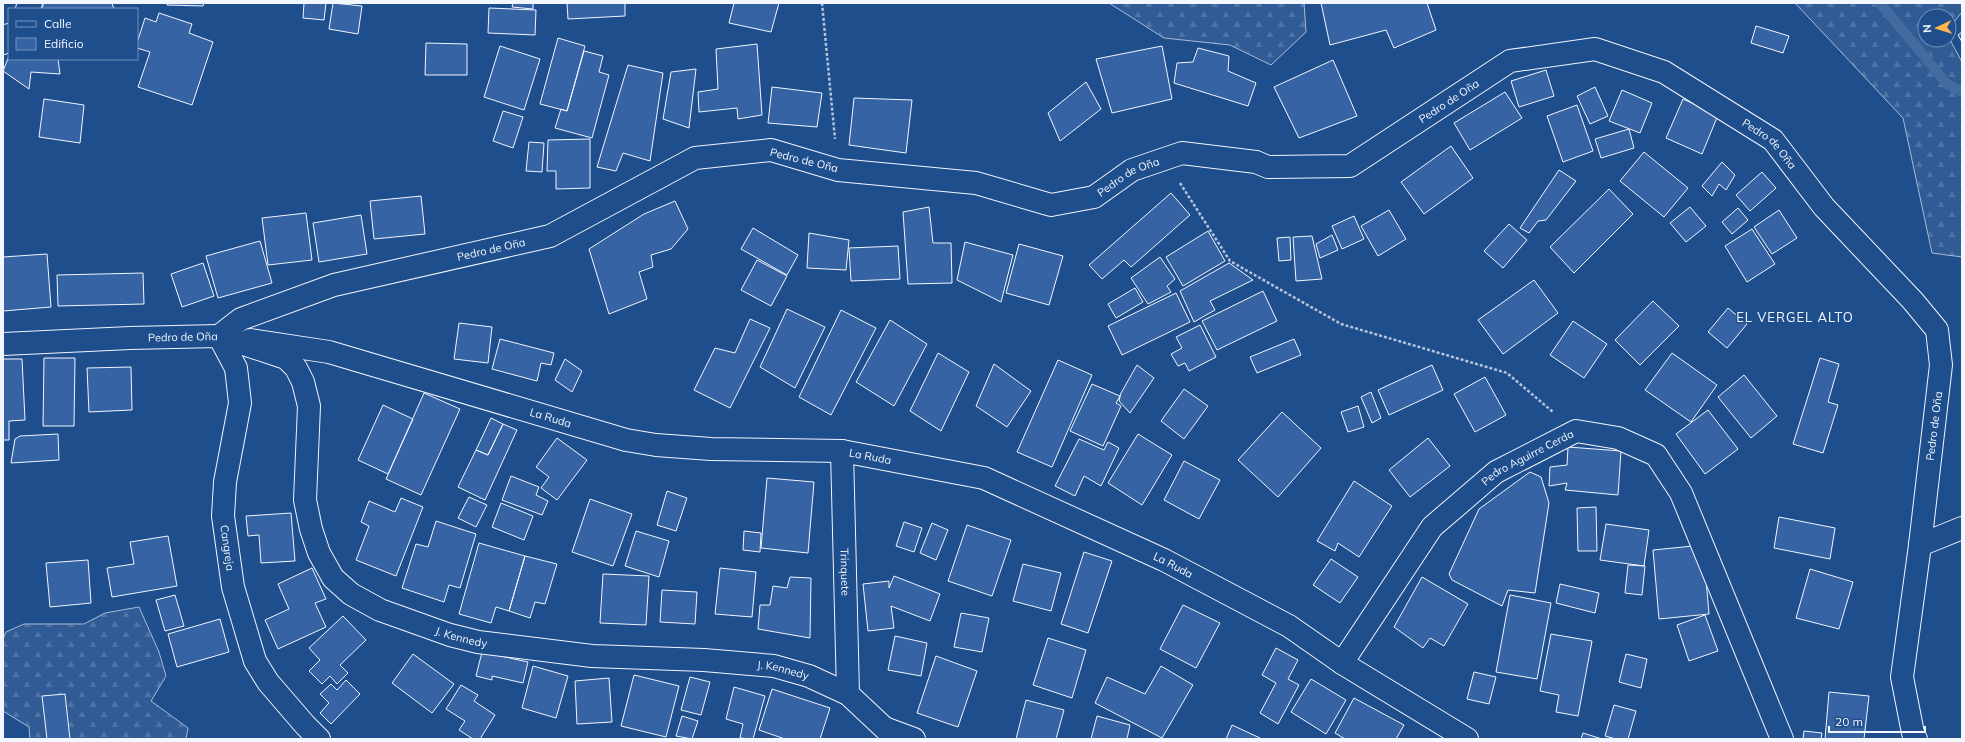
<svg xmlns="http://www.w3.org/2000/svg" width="1965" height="742" viewBox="0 0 1965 742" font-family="Mulish,sans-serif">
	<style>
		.forest { fill: url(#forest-firs); stroke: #a8bbd7 }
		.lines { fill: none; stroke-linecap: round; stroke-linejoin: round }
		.stream { stroke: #446ba0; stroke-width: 10 }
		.building { fill: #3563a3; stroke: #f2f6ff }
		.street-casing { stroke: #f2f6ff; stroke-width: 24 }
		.secondary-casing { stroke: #f2f6ff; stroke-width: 24 }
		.path { stroke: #b3c4dc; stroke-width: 2.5; stroke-dasharray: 3 2; stroke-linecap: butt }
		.street { stroke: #1f4e8c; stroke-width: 22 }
		.secondary { stroke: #1f4e8c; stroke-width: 22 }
		.labels { text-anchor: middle; stroke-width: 3; stroke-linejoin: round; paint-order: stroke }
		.street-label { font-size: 11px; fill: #f2f6ff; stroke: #1f4e8c }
		.quarter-label { font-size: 13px; letter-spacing: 1px; fill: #f2f6ff; stroke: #1f4e8c }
	</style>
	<defs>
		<pattern id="forest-firs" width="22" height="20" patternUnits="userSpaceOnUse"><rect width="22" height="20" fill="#305b95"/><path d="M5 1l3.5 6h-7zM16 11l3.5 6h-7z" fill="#4e73a5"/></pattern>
	</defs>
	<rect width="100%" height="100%" fill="#1f4e8c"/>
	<path class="forest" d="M1109,3H1304L1306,32L1271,65L1230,45L1164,38Z
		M1795,3H1962V12L1949,28V16H1925V40H1949V38L1962,62V257L1932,253L1903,118Z
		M139,607L159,652L166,676L151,701L188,728L186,739H30L29,727L3,711V639L6,632L24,624H84L105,613Z"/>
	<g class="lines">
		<path class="stream" d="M1880,3L1947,84L1962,92"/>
	</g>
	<path class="building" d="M44,3H112L114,9H41Z
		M168,3H204L203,6L167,5Z
		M304,3H326L324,20L303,18Z
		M333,3L362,6L358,34L329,29Z
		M513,3H533V9L512,7Z
		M567,3H625V16L568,19Z
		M734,3H779L771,32L729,23Z
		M1321,3H1427L1436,30L1394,48L1386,30L1330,45Z
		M489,8L536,10L535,35L488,33Z
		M159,13L192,24L189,33L213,42L192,105L138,87L150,52L137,48V43L145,18L156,22Z
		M1756,26L1789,36L1783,53L1751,43Z
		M1962,32V42L1958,35Z
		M558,38L585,46L567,111L540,104Z
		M426,43L467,44V75H425Z
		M757,44L762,115L738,119L737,108L699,112L698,92L718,89L716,49Z
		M500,46L540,59L524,110L484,97Z
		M1162,46L1172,99L1112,113L1096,59Z
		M1198,48L1229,56L1228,71L1256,83L1248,106L1174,83L1177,63L1193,62Z
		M584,51L603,56L599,72L609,75L592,138L555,128L561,109L567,111Z
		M9,56V59H58L60,74L31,72L29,89L3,71Z
		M1333,60L1357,116L1299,138L1274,87Z
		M628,65L663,73L650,161L623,153L616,171L597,167Z
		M696,69L689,128L663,119L671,72Z
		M1546,70L1554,96L1519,107L1511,81Z
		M1086,82L1101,109L1060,141L1048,113Z
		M772,87L822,93L817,127L768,123Z
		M1595,87L1608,116L1590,124L1577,96Z
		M1622,90L1652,103L1640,133L1609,121Z
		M1505,92L1522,118L1470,150L1454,123Z
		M854,98L912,100L906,153L849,145Z
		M44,99L84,105L80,143L39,137Z
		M1683,99L1718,115L1702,154L1666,138Z
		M1577,105L1593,151L1563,162L1547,116Z
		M503,111L523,117L513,148L493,141Z
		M1629,129L1634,148L1601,158L1595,139Z
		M590,139V188L556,189V171H547L548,140Z
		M529,142L544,143L542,172L526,171Z
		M1451,146L1473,178L1424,214L1401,182Z
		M1644,152L1688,188L1664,217L1620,181Z
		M1722,162L1735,175L1726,190L1719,184L1712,196L1702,186Z
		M1559,170L1576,181L1546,220L1538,221L1529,233L1520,228Z
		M1762,172L1776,188L1750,211L1736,195Z
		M1609,189L1633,214L1574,273L1550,247Z
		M1171,193L1190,215L1131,267L1124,260L1102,279L1089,265Z
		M421,196L425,234L374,239L370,201Z
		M675,201L688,229L671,249L651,255L653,267L639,272L647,299L609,314L589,249L644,214Z
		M929,207L933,243H951L952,283L908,284L903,212Z
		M1690,207L1706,226L1686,242L1670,223Z
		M1738,208L1748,220L1732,234L1722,222Z
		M1389,210L1406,239L1378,256L1361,226Z
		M1779,210L1797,238L1772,254L1754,227Z
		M306,213L312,260L268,265L262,218Z
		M361,215L367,254L319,262L313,223Z
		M1354,216L1364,239L1342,249L1332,226Z
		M1509,224L1527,240L1503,268L1484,251Z
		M753,228L798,255L787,275L741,249Z
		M1752,229L1775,264L1747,282L1725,246Z
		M1208,231L1225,261L1183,286L1166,257Z
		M809,233L849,240L846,270L807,268Z
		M1332,235L1338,250L1320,258L1316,244Z
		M1312,236L1322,279L1296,281L1293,237Z
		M1290,237L1291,260L1279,261L1277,238Z
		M260,241L272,283L218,298L206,256Z
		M965,242L1013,255L1001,302L957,280Z
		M1019,244L1063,256L1049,305L1006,293Z
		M898,246L900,279L851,281L849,248Z
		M47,254L51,307L3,311V257Z
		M1160,257L1175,279L1167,286L1171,292L1148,304L1131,278Z
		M757,260L787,276L771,306L741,290Z
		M203,263L214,296L182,307L171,274Z
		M1229,263L1253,280L1210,301L1215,310L1194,322L1180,291Z
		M143,273L144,304L58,306L57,275Z
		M1534,280L1558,313L1503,354L1478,320Z
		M1135,288L1143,302L1116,318L1108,304Z
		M1263,291L1277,321L1217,350L1202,321Z
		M1176,293L1190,322L1122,355L1108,326Z
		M1653,301L1679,326L1640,365L1615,340Z
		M1728,308L1747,324L1727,348L1708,332Z
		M787,309L825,327L795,388L760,367Z
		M841,310L876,328L831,415L799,397Z
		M750,319L770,328L730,408L694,390L715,348L735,353Z
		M890,320L927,344L894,406L856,382Z
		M1573,321L1607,344L1584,378L1550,355Z
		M459,323L492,327L488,363L454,359Z
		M1200,325L1216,357L1189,371L1185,363L1178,366L1171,354L1182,348L1176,337Z
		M500,339L554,353L551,365L541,363L537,381L492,369Z
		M1294,339L1301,355L1257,373L1250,357Z
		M938,353L969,372L941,431L910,411Z
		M1672,353L1717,385L1691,422L1645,390Z
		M44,358H75L74,426H43Z
		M1820,358L1839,364L1828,402L1838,405L1823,453L1793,444Z
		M3,359H22L25,420L9,421V440H3Z
		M565,359L582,371L572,392L555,380Z
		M1058,360L1092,375L1052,467L1017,452Z
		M994,364L1031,391L1007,427L976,406Z
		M1137,365L1154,378L1130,413L1119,401L1121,393Z
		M1432,365L1443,390L1389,415L1378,390Z
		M131,367L132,410L89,412L87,368Z
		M1744,375L1777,416L1751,438L1718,397Z
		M1485,377L1506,415L1475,432L1454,394Z
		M1092,384L1120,396L1116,403L1121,406L1103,446L1070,431Z
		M1184,389L1208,406L1184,439L1161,421Z
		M1371,392L1381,418L1372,423L1361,397Z
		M424,393L460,409L421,495L386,479Z
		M383,405L413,419L388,474L358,460Z
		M1358,406L1364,427L1348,432L1341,412Z
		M1708,410L1738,449L1705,474L1676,434Z
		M1282,412L1321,448L1278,497L1238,460Z
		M491,418L503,424L488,455L476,450Z
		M503,424L517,430L485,500L458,487L476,450L488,455Z
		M58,434L59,460L11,463L15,439L20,436Z
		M1138,434L1172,455L1142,505L1108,483Z
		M557,438L587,460L557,500L541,488L549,477L536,467Z
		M1428,438L1450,466L1410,497L1389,470Z
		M1079,439L1104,450L1108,442L1119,448L1101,486L1084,476L1075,496L1055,486Z
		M1568,447L1621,451L1618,495L1565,490L1567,483L1549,486L1550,467L1567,465Z
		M1184,461L1220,480L1199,519L1164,500Z
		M1530,472L1541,477L1549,503L1535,593L1508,590L1502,606L1452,580L1449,574L1479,509Z
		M511,476L539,487L536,495L548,501L542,515L502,500Z
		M767,478L814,482L808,553L761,548Z
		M1354,481L1392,506L1359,557L1338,543L1335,551L1317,541Z
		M667,491L687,498L676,531L657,525Z
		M469,497L487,505L476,527L458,518Z
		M401,498L423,507L396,576L356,560L369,526L361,522L369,501L395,512Z
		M590,499L632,514L613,566L572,552Z
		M501,503L533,516L524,540L492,527Z
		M1596,507L1597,551H1578L1577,508Z
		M291,513L295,561L261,563L259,535L248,536L246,516Z
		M1779,517L1835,528L1830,559L1774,548Z
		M436,521L476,534L460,588L449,585L444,602L402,588L416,544L428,547Z
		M904,522L922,528L914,552L896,546Z
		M932,523L948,530L936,560L920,553Z
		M1606,524L1649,530L1644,566L1600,560Z
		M967,525L1011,540L992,596L948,581Z
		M636,531L669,541L659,577L625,566Z
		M744,531L761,533L760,552L743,550Z
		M168,536L177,586L112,597L107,568L134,564L130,542Z
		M479,543L525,556L509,611L496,607L491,623L459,614Z
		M1703,545L1709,614L1659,619L1653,550Z
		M1084,552L1112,561L1088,633L1061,624Z
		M525,556L557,564L545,604L535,602L530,618L509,611Z
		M1331,559L1358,577L1340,603L1313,585Z
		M88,560L91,603L50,607L46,563Z
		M1023,564L1061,573L1051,611L1013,601Z
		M1628,565L1645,566L1642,595L1625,593Z
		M312,568L326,599L315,603L326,627L278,649L265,620L289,609L278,584Z
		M720,568L756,572L752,617L715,614Z
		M1810,569L1853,582L1839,629L1796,618Z
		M603,574L649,576L646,625L600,623Z
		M894,576L940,594L930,621L891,606L894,628L868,631L863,584L889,581V588Z
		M790,577L811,578L810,638L758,629L760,605H770L773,586L787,588Z
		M1422,577L1468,604L1444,646L1430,638L1423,648L1394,627Z
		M1560,584L1599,593L1595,613L1556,603Z
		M662,590L697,592L695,624L660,622Z
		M175,595L184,626L165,631L156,600Z
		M1510,595L1551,603L1537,679L1496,672Z
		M1183,605L1220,623L1196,668L1160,649Z
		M961,613L989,618L982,652L954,647Z
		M1705,615L1718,651L1689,661L1677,625Z
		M343,616L366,640L340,665L348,673L337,684L330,676L322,684L309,671L320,660L309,648Z
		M220,619L229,652L177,667L168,634Z
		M1551,634L1592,641L1578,716L1556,712L1559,695L1540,691Z
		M895,636L927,643L921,676L888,670Z
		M1048,638L1086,650L1072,698L1033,685Z
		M1276,648L1298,660L1288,679L1299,685L1278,724L1260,713L1276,683L1262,675Z
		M482,652L528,662L523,683L492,676V680L476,676Z
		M413,654L454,684L432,713L392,683Z
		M1626,654L1647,659L1641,688L1619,682Z
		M936,656L977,671L958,727L917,713Z
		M533,666L568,676L556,718L522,708Z
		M1161,666L1193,685L1162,738L1095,703L1107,677L1145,694Z
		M1474,672L1496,677L1489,704L1467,699Z
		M634,675L679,686L666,737L621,726Z
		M690,677L710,682L701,715L681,710Z
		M609,678L612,722L577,724L575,681Z
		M1311,679L1346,700L1326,734L1291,712Z
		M346,680L360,694L331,724L320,713L329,703L320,694L331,684L337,690Z
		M461,685L478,695L474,701L495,715L480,739H473L459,730L465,721L446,709Z
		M734,687L765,696L753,739L740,738L743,724L726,719Z
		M772,689L830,708L820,739H785L759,730Z
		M1829,692L1869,696L1864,739H1825Z
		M65,694L70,739H47L42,696Z
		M1354,698L1404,725L1396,739H1345L1335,733Z
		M1026,700L1064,710L1056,739H1016Z
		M1614,705L1636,711L1628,739H1616L1605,736Z
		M682,716L698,721L692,739L676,736Z
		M1097,716L1130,725L1127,739H1091Z
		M1232,725L1260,738V739H1226Z
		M1804,731L1822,733L1821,739H1803Z
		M1583,733L1602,739H1581Z"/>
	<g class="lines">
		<defs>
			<g id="street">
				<path d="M27,9L31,3"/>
				<path d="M3,43L9,35"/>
				<path id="s1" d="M219,336L241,319L334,285L550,236L695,158L771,150L838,170L976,183L1051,205L1094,197L1132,170L1182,153L1256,162L1268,167L1350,166L1510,61L1595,49L1664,72L1773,140L1824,207L1913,301L1937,330L1941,365L1920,545L1902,677L1913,733L1916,739"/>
				<path id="s2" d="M219,336L236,368L240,403L225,482L223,516L233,587L255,661L268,682L305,725L319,739"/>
				<path id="s3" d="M250,340L329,352L626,440L656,445L711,449L842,451L984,478L1164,560L1289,626L1342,663L1467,739"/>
				<path id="s4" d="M842,451L848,694"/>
				<path d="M1920,545L1962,528"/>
				<path id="s5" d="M1342,663L1432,527L1496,472L1576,431L1618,438L1656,455L1681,493L1782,739"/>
				<path d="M887,729L914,739"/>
			</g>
			<g id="secondary">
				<path id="s6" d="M3,344L130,338L219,336L286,358L296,368L303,382L309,406L305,500L311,529L319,553L333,578L351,594L380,610L450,635L478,642L592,656L704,660L774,666L809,676L848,694L896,739"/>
			</g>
		</defs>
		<use href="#street" class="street-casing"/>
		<use href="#secondary" class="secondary-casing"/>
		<path class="path" d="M822,3L835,139
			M1180,183L1230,261L1341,324L1507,373L1553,412"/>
		<use href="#street" class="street"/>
		<use href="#secondary" class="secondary"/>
	</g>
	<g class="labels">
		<g class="street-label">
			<text dy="4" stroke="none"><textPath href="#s1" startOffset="1307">Pedro de Oña</textPath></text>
			<text dy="4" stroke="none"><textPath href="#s1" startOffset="1667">Pedro de Oña</textPath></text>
			<text transform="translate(804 160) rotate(14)" y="4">Pedro de Oña</text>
			<text dy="4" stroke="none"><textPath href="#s1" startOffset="960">Pedro de Oña</textPath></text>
			<text dy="4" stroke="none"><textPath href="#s1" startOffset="288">Pedro de Oña</textPath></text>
			<text dy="4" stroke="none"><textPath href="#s6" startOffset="180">Pedro de Oña</textPath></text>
			<text dy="4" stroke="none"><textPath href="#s3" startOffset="311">La Ruda</textPath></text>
			<text transform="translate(1934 426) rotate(-83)" y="4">Pedro de Oña</text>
			<text dy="4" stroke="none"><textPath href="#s3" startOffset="635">La Ruda</textPath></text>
			<text dy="4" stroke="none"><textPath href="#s5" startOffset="282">Pedro Aguirre Cerda</textPath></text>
			<text dy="4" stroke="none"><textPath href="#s2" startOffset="218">Cangreja</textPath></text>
			<text dy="4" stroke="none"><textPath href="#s3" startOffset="959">La Ruda</textPath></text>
			<text dy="4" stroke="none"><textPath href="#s4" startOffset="121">Trinquete</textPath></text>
			<text dy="4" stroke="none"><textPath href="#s6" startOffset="662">J. Kennedy</textPath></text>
			<text dy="4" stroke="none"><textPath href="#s6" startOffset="986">J. Kennedy</textPath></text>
		</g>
		<g class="quarter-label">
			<text x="1795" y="322">EL VERGEL ALTO</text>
		</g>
	</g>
	<rect width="1965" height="742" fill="none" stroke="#f2f6ff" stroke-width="8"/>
	<rect x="8" y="8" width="130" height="52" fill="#1f4e8c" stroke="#7391ba"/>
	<rect x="16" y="21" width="20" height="6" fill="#1f4e8c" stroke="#7391ba"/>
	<text x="44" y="28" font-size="12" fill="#f2f6ff">Calle</text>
	<rect x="16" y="38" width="20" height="12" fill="#3563a3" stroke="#7391ba"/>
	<text x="44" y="48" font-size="12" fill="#f2f6ff">Edificio</text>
	<g transform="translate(1937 28) rotate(266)"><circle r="19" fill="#1f4e8c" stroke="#7391ba"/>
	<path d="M0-3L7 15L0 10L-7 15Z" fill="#ffb74d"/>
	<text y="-6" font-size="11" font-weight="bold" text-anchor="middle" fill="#f2f6ff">N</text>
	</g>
	<path d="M1829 726v6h96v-6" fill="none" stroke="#f2f6ff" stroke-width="2"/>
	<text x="1835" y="726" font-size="12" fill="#f2f6ff" stroke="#1f4e8c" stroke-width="3" paint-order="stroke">20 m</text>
</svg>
